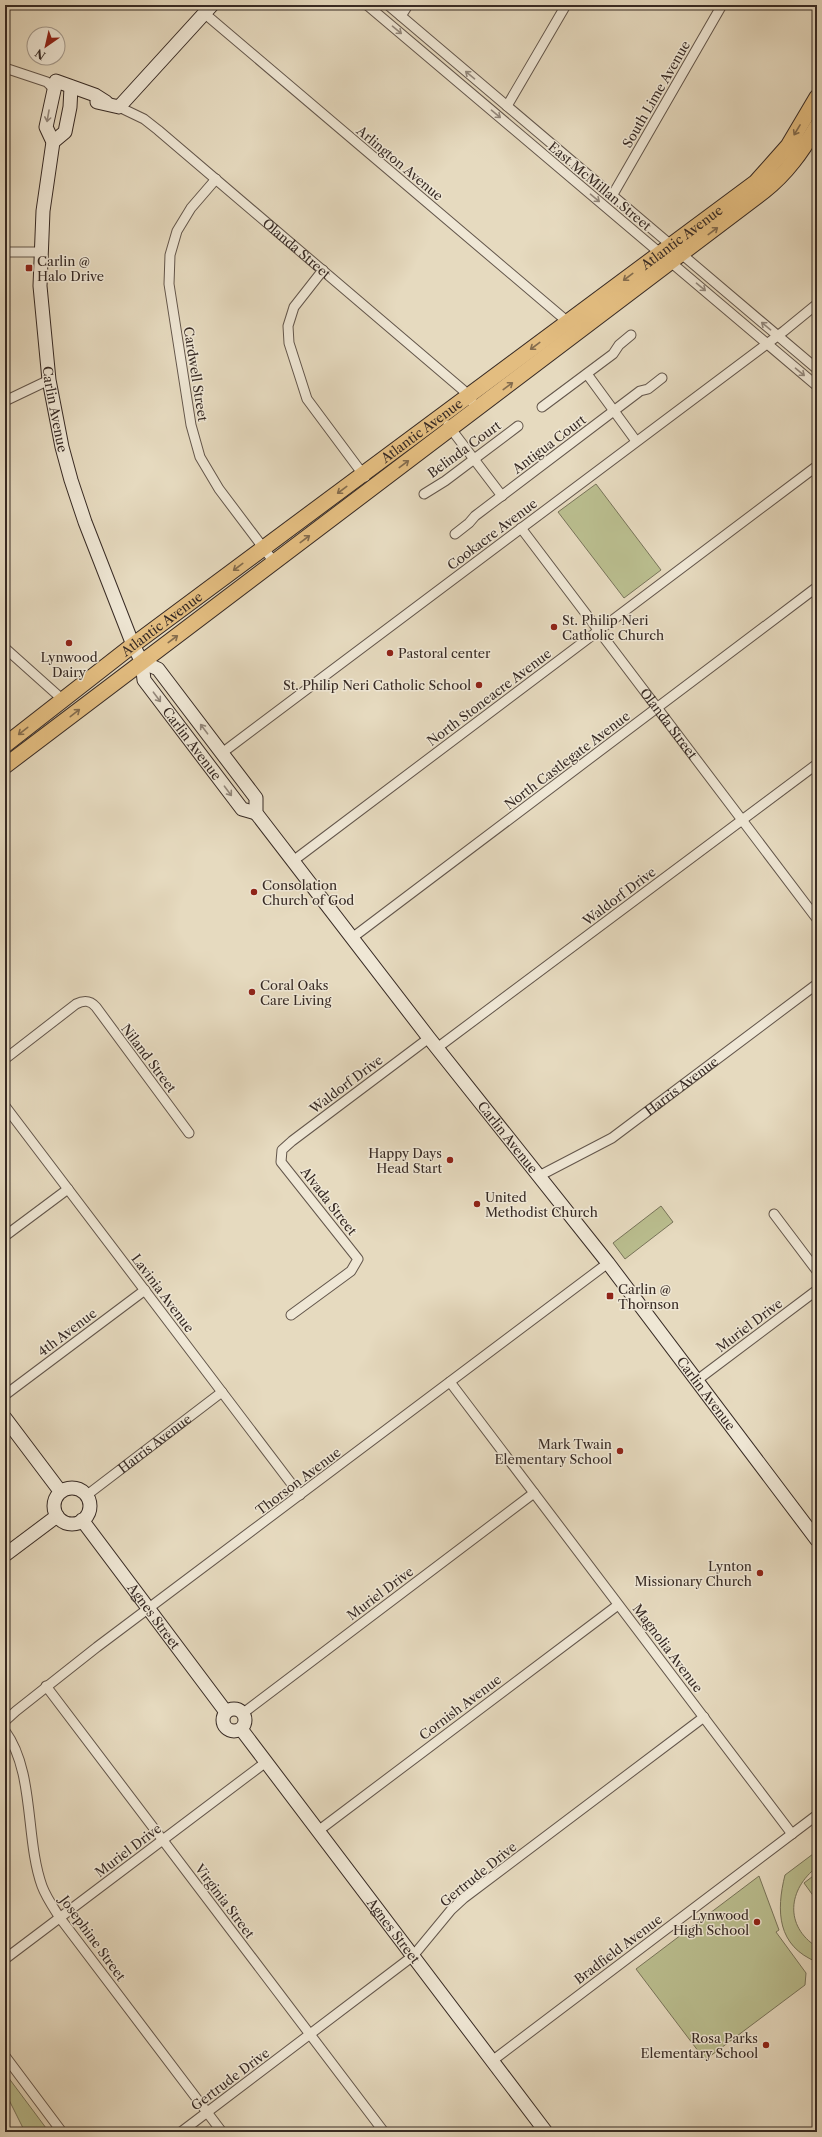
<svg xmlns="http://www.w3.org/2000/svg" width="822" height="2137" viewBox="0 0 822 2137" font-family="'Libre Caslon Text',serif">
	<style>
		.green { fill: #babe8f; stroke: #78745a }
		.lines { fill: none; stroke-linecap: round; stroke-linejoin: round }
		.street-casing { stroke: #63564b; stroke-width: 11 }
		.secondary-casing { stroke: #372a24; stroke-width: 15 }
		.primary-casing { stroke: #372a24; stroke-width: 17 }
		.street { stroke: #efe7d5; stroke-width: 9 }
		.secondary { stroke: #efe7d5; stroke-width: 13 }
		.primary { stroke: #e3bd80; stroke-width: 15 }
		.oneway { stroke: #93887c }
		.oneway2 { stroke: #846c4d }
		.poi-dot { fill: #8f2418; stroke: #efe7d5; stroke-width: 1.5 }
		.labels { text-anchor: middle; stroke-width: 3; stroke-linejoin: round; paint-order: stroke }
		.street-label { font-size: 13px; fill: #372a24; stroke: #efe7d5 }
		.poi-label { font-size: 13px; fill: #372a24; stroke: #efe7d5; text-anchor: start }
	</style>
	<rect width="100%" height="100%" fill="#e6dabf"/>
	<filter id="stains"><feTurbulence type="fractalNoise" baseFrequency=".005" numOctaves="4"/><feColorMatrix values="0 0 0 0 .2 0 0 0 0 .09 0 0 0 0 .02 0 0 0 .5 -.17"/></filter>
	<radialGradient id="worn" r=".72"><stop offset=".6" stop-color="#630" stop-opacity="0"/><stop offset="1" stop-color="#630" stop-opacity=".3"/></radialGradient>
	<path class="green" d="M596,484L661,570L624,598L558,512Z
		M661,1206L673,1222L625,1259L613,1243Z
		M817,1851V1867C788,1889 784,1926 817,1947V1962C777,1946 776,1911 785,1875Z
		M817,1873V1901L804,1883Z
		M759,1876L779,1930L776,1932L806,1973L805,1985L705,2060L636,1969Z
		M5,2073L49,2132H25L5,2092Z"/>
	<g class="lines">
		<defs>
			<g id="street">
				<path d="M367,5L817,386"/>
				<path d="M388,5L817,369"/>
				<path d="M204,13L562,317L569,326"/>
				<path d="M401,16L408,5"/>
				<path d="M5,68L47,82L54,89"/>
				<path d="M507,106L566,5"/>
				<path id="s1" d="M119,107L144,119L158,130L463,390L478,409"/>
				<path d="M216,179L191,208L177,231L170,255L169,284L191,425L200,457L219,489L274,562"/>
				<path d="M612,196L722,5"/>
				<path d="M5,252H41"/>
				<path d="M323,270L294,307L288,326L289,343L307,399L365,477"/>
				<path d="M587,374L636,441"/>
				<path d="M5,401L49,380"/>
				<path d="M542,407L613,354L619,345L631,335"/>
				<path d="M448,425L502,496"/>
				<path d="M424,494L445,481L518,426"/>
				<path id="s2" d="M521,528L817,919"/>
				<path d="M455,534L469,523L475,516L640,391L648,389L662,378"/>
				<path d="M5,648L62,699"/>
				<path d="M222,753L784,331L817,304"/>
				<path d="M293,861L817,466"/>
				<path d="M352,938L817,587"/>
				<path d="M437,1048L817,764"/>
				<path d="M5,1059L76,1004C84,1000 90,1000 96,1007L189,1133"/>
				<path d="M5,1106L300,1495"/>
				<path id="s3" d="M539,1176L612,1138L817,984"/>
				<path d="M774,1214L817,1271"/>
				<path d="M5,1236L68,1189"/>
				<path d="M291,1315L351,1271L358,1259L281,1162L282,1150L292,1141L429,1038"/>
				<path d="M696,1381L817,1290"/>
				<path d="M450,1382L792,1834"/>
				<path d="M5,1395L145,1290"/>
				<path id="s4" d="M87,1495L222,1392"/>
				<path d="M46,1686L384,2132"/>
				<path d="M242,1714L534,1493"/>
				<path d="M5,1721L16,1711L97,1647L608,1263"/>
				<path d="M5,1731C35,1772 25,1839 42,1886C46,1897 53,1907 60,1918L222,2132"/>
				<path d="M318,1831L618,1605"/>
				<path d="M5,1959L266,1762"/>
				<path d="M5,2056L62,2132"/>
				<path d="M492,2061L817,1815"/>
				<path d="M181,2132L413,1956L451,1910L464,1898L704,1717"/>
			</g>
			<g id="secondary">
				<path d="M97,102L119,107L212,5"/>
				<path id="s5" d="M106,102L95,95L56,81L46,127L53,142L43,211L40,286L49,380L62,447L71,480L85,522L133,645L142,662L144,680L242,809L256,813"/>
				<path d="M53,142L65,132L70,107L71,87"/>
				<path id="s6" d="M142,662L158,669L256,798V813L429,1038L608,1263L817,1540"/>
				<path d="M5,1418L60,1491"/>
				<circle cx="72" cy="1506" r="18"/>
				<path id="s7" d="M82,1520L226,1712"/>
				<path d="M5,1555L57,1516"/>
				<circle cx="234" cy="1720" r="11"/>
				<path id="s8" d="M241,1729L546,2132"/>
			</g>
			<g id="primary">
				<path id="s9" d="M5,745L133,645L756,182L788,146L817,97"/>
				<path d="M5,766L764,191C787,173 802,151 817,126"/>
			</g>
		</defs>
		<use href="#street" class="street-casing"/>
		<use href="#secondary" class="secondary-casing"/>
		<use href="#primary" class="primary-casing"/>
		<use href="#street" class="street"/>
		<use href="#secondary" class="secondary"/>
		<use href="#primary" class="primary"/>
	</g>
	<defs><path id="oneway-shaft" d="M-6 0H5M1.5-3L5.5 0L1.5 3" fill="none" stroke-width="1.6" stroke-linecap="round" stroke-linejoin="round"/></defs>
	<g class="oneway">
		<use href="#oneway-shaft" transform="translate(397 30) rotate(40)"/>
		<use href="#oneway-shaft" transform="translate(470 75) rotate(-140)"/>
		<use href="#oneway-shaft" transform="translate(496 114) rotate(40)"/>
		<use href="#oneway-shaft" transform="translate(48 116) rotate(100)"/>
		<use href="#oneway-shaft" transform="translate(595 198) rotate(40)"/>
		<use href="#oneway-shaft" transform="translate(701 287) rotate(40)"/>
		<use href="#oneway-shaft" transform="translate(766 326) rotate(-140)"/>
		<use href="#oneway-shaft" transform="translate(800 372) rotate(40)"/>
		<use href="#oneway-shaft" transform="translate(157 697) rotate(53)"/>
		<use href="#oneway-shaft" transform="translate(204 729) rotate(-127)"/>
		<use href="#oneway-shaft" transform="translate(228 791) rotate(53)"/>
	</g>
	<g class="oneway2">
		<use href="#oneway-shaft" transform="translate(797 130) rotate(121)"/>
		<use href="#oneway-shaft" transform="translate(713 231) rotate(-37)"/>
		<use href="#oneway-shaft" transform="translate(628 277) rotate(143)"/>
		<use href="#oneway-shaft" transform="translate(535 346) rotate(143)"/>
		<use href="#oneway-shaft" transform="translate(508 386) rotate(-37)"/>
		<use href="#oneway-shaft" transform="translate(404 464) rotate(-37)"/>
		<use href="#oneway-shaft" transform="translate(342 490) rotate(143)"/>
		<use href="#oneway-shaft" transform="translate(305 539) rotate(-37)"/>
		<use href="#oneway-shaft" transform="translate(238 567) rotate(143)"/>
		<use href="#oneway-shaft" transform="translate(173 639) rotate(-37)"/>
		<use href="#oneway-shaft" transform="translate(75 713) rotate(-38)"/>
		<use href="#oneway-shaft" transform="translate(23 731) rotate(142)"/>
	</g>
	<g class="poi-dot">
		<rect x="25" y="264" width="8" height="8" rx="2"/>
		<circle cx="554" cy="627" r="4"/>
		<circle cx="69" cy="643" r="4"/>
		<circle cx="390" cy="653" r="4"/>
		<circle cx="479" cy="685" r="4"/>
		<circle cx="254" cy="892" r="4"/>
		<circle cx="252" cy="992" r="4"/>
		<circle cx="450" cy="1160" r="4"/>
		<circle cx="477" cy="1204" r="4"/>
		<rect x="606" y="1292" width="8" height="8" rx="2"/>
		<circle cx="620" cy="1451" r="4"/>
		<circle cx="760" cy="1573" r="4"/>
		<circle cx="757" cy="1922" r="4"/>
		<circle cx="766" cy="2045" r="4"/>
	</g>
	<g class="labels">
		<g class="street-label">
			<text transform="translate(656 94) rotate(-60)" y="5">South Lime Avenue</text>
			<text transform="translate(400 163) rotate(40)" y="5">Arlington Avenue</text>
			<text transform="translate(600 186) rotate(40)" y="5">East McMillan Street</text>
			<text dy="5" stroke="none"><textPath href="#s9" startOffset="846">Atlantic Avenue</textPath></text>
			<text dy="5" stroke="none"><textPath href="#s1" startOffset="228">Olanda Street</textPath></text>
			<text transform="translate(196 374) rotate(81)" y="5">Cardwell Street</text>
			<text dy="5" stroke="none"><textPath href="#s5" startOffset="387">Carlin Avenue</textPath></text>
			<text dy="5" stroke="none"><textPath href="#s9" startOffset="522">Atlantic Avenue</textPath></text>
			<text transform="translate(549 444) rotate(-37)" y="5">Antigua Court</text>
			<text transform="translate(464 449) rotate(-36)" y="5">Belinda Court</text>
			<text transform="translate(492 534) rotate(-37)" y="5">Cookacre Avenue</text>
			<text dy="5" stroke="none"><textPath href="#s9" startOffset="198">Atlantic Avenue</textPath></text>
			<text transform="translate(489 697) rotate(-37)" y="5">North Stoneacre Avenue</text>
			<text dy="5" stroke="none"><textPath href="#s2" startOffset="245">Olanda Street</textPath></text>
			<text dy="5" stroke="none"><textPath href="#s5" startOffset="753">Carlin Avenue</textPath></text>
			<text transform="translate(567 760) rotate(-37)" y="5">North Castlegate Avenue</text>
			<text transform="translate(619 896) rotate(-37)" y="5">Waldorf Drive</text>
			<text transform="translate(149 1058) rotate(53)" y="5">Niland Street</text>
			<text transform="translate(346 1084) rotate(-37)" y="5">Waldorf Drive</text>
			<text dy="5" stroke="none"><textPath href="#s3" startOffset="169">Harris Avenue</textPath></text>
			<text dy="5" stroke="none"><textPath href="#s6" startOffset="605">Carlin Avenue</textPath></text>
			<text transform="translate(329 1201) rotate(52)" y="5">Alvada Street</text>
			<text transform="translate(163 1293) rotate(53)" y="5">Lavinia Avenue</text>
			<text transform="translate(749 1325) rotate(-37)" y="5">Muriel Drive</text>
			<text transform="translate(67 1332) rotate(-37)" y="5">4th Avenue</text>
			<text dy="5" stroke="none"><textPath href="#s6" startOffset="929">Carlin Avenue</textPath></text>
			<text dy="5" stroke="none"><textPath href="#s4" startOffset="85">Harris Avenue</textPath></text>
			<text transform="translate(298 1481) rotate(-37)" y="5">Thorson Avenue</text>
			<text transform="translate(380 1593) rotate(-37)" y="5">Muriel Drive</text>
			<text dy="5" stroke="none"><textPath href="#s7" startOffset="120">Agnes Street</textPath></text>
			<text transform="translate(668 1648) rotate(53)" y="5">Magnolia Avenue</text>
			<text transform="translate(460 1707) rotate(-37)" y="5">Cornish Avenue</text>
			<text transform="translate(128 1850) rotate(-37)" y="5">Muriel Drive</text>
			<text transform="translate(478 1874) rotate(-39)" y="5">Gertrude Drive</text>
			<text transform="translate(225 1901) rotate(53)" y="5">Virginia Street</text>
			<text dy="5" stroke="none"><textPath href="#s8" startOffset="253">Agnes Street</textPath></text>
			<text transform="translate(93 1938) rotate(54)" y="5">Josephine Street</text>
			<text transform="translate(618 1949) rotate(-37)" y="5">Bradfield Avenue</text>
			<text transform="translate(230 2079) rotate(-37)" y="5">Gertrude Drive</text>
		</g>
		<g class="poi-label">
			<text x="37" y="266">Carlin @<tspan x="37" dy="15">Halo Drive</tspan></text>
			<text x="562" y="625">St. Philip Neri<tspan x="562" dy="15">Catholic Church</tspan></text>
			<text x="398" y="658">Pastoral center</text>
			<text x="69" y="662" text-anchor="middle">Lynwood<tspan x="69" dy="15">Dairy</tspan></text>
			<text x="471" y="690" text-anchor="end">St. Philip Neri Catholic School</text>
			<text x="262" y="890">Consolation<tspan x="262" dy="15">Church of God</tspan></text>
			<text x="260" y="990">Coral Oaks<tspan x="260" dy="15">Care Living</tspan></text>
			<text x="442" y="1158" text-anchor="end">Happy Days<tspan x="442" dy="15">Head Start</tspan></text>
			<text x="485" y="1202">United<tspan x="485" dy="15">Methodist Church</tspan></text>
			<text x="618" y="1294">Carlin @<tspan x="618" dy="15">Thornson</tspan></text>
			<text x="612" y="1449" text-anchor="end">Mark Twain<tspan x="612" dy="15">Elementary School</tspan></text>
			<text x="752" y="1571" text-anchor="end">Lynton<tspan x="752" dy="15">Missionary Church</tspan></text>
			<text x="749" y="1920" text-anchor="end">Lynwood<tspan x="749" dy="15">High School</tspan></text>
			<text x="758" y="2043" text-anchor="end">Rosa Parks<tspan x="758" dy="15">Elementary School</tspan></text>
		</g>
	</g>
	<rect width="822" height="2137" fill="none" stroke="#e6dabf" stroke-width="20"/>
	<rect x="6" y="6" width="810" height="2125" fill="none" stroke="#372a24" stroke-width="2"/>
	<rect x="10" y="10" width="802" height="2117" fill="none" stroke="#372a24"/>
	<g transform="translate(46 46) rotate(214)"><circle r="19" fill="#efe7d5" stroke="#a59b8e"/>
	<path d="M0-3L7 15L0 10L-7 15Z" fill="#8f2418"/>
	<text y="-6" font-size="11" font-weight="bold" text-anchor="middle" fill="#372a24">N</text>
	</g>
	<rect width="100%" height="100%" filter="url(#stains)"/>
	<rect width="100%" height="100%" fill="url(#worn)"/>
</svg>
